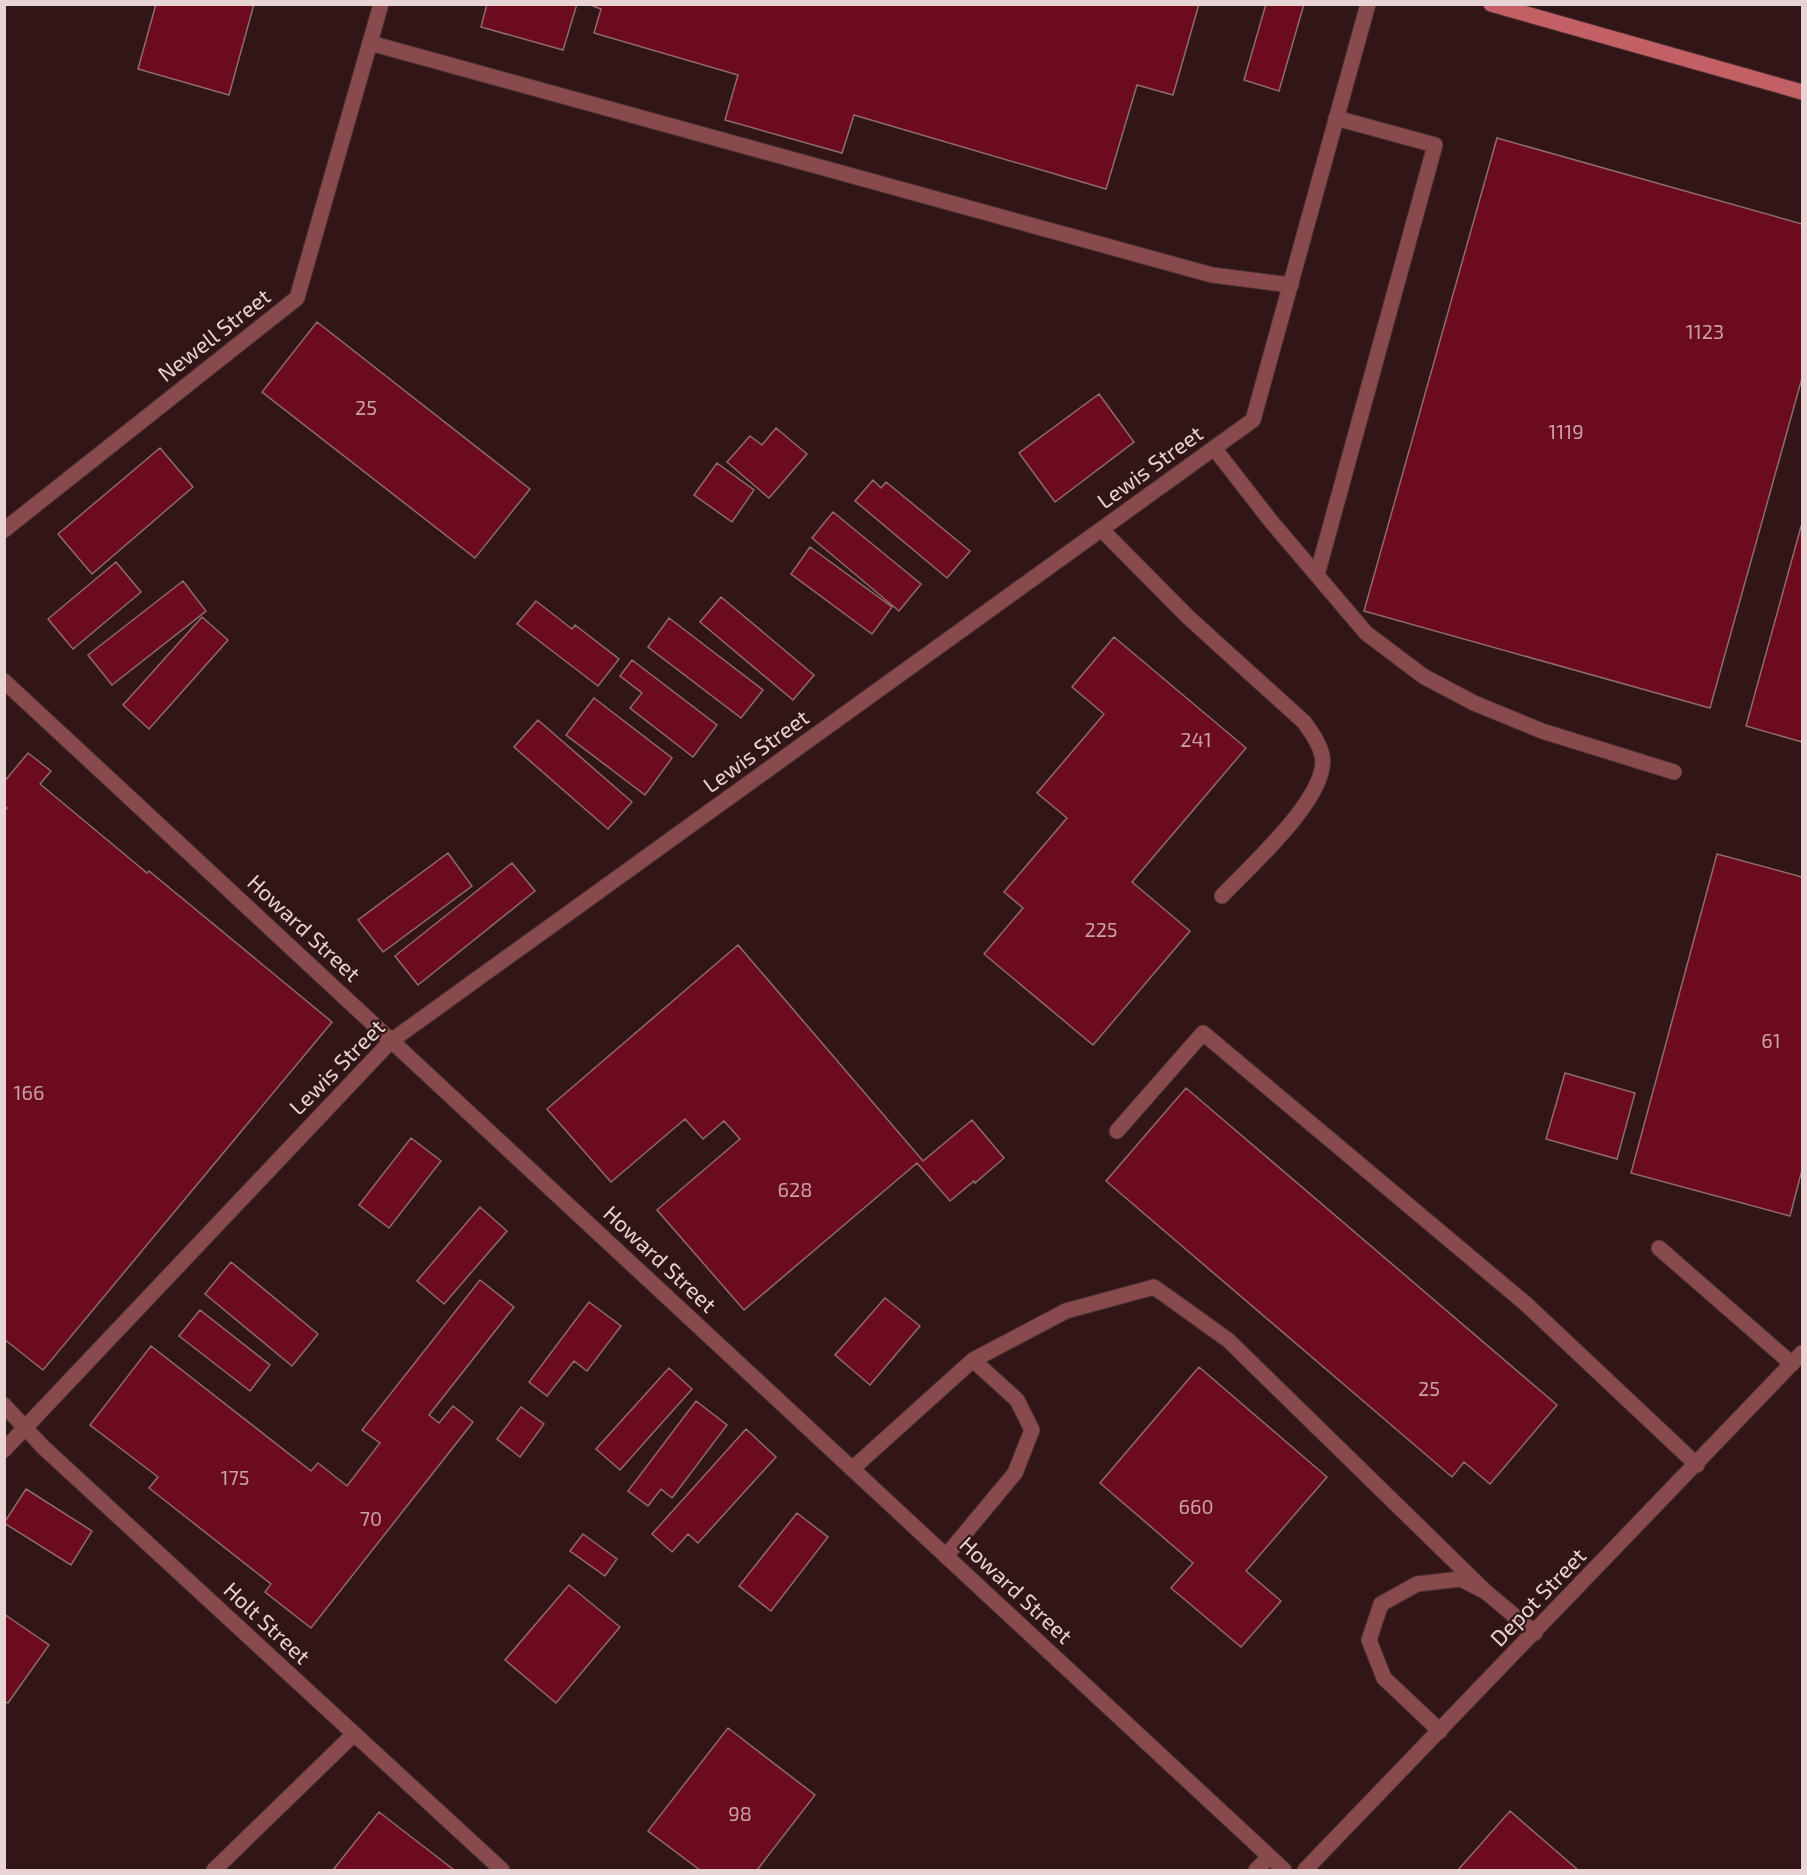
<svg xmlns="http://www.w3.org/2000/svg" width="1807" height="1875" viewBox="0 0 1807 1875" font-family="'Exo 2',sans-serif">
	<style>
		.building { fill: #6b0b1d; stroke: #8e6b6c; stroke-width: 1.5 }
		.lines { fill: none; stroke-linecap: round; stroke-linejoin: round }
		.lane-casing { stroke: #4b3131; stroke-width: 17 }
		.street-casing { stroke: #4b3131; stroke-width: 17 }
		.secondary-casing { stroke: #4b3131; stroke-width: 17 }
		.lane { stroke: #884a4c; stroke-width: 15 }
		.street { stroke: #884a4c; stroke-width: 15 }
		.secondary { stroke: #c36065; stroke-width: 15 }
		.labels { text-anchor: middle; stroke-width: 4.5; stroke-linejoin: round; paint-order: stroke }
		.number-label { font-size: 20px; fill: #c9a2a6 }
		.street-label { font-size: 22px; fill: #e8d4d4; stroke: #321617 }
	</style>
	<rect width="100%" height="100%" fill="#321617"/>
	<path class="building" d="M156,4H254L229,95L138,69Z
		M487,4H577L563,50L481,27Z
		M588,4H1199L1173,95L1137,85L1106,189L854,115L842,153L725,120L738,75L594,33L601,9Z
		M1266,4H1304L1279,91L1244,80Z
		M1497,138L1802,224V378L1710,708L1364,611Z
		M317,322L530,489L475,558L262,392Z
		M1099,394L1134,442L1055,502L1019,453Z
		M776,428L807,454L769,498L727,462L750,436L762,445Z
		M160,448L193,487L92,574L58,534Z
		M717,463L754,490L732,522L694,495Z
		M873,480L881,488L886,482L970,551L947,578L855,501Z
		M833,512L921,584L899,611L812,538Z
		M1802,523V742L1746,726Z
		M810,547L892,607L872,634L791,574Z
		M116,562L141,592L73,649L48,619Z
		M183,581L206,611L112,685L88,655Z
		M721,597L814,675L793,700L700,622Z
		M536,601L572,629L575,625L619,659L598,686L517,624Z
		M202,617L228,640L149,729L123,705Z
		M669,618L763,690L741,718L648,647Z
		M1114,637L1246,748L1132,882L1190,931L1093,1045L984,954L1023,908L1004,892L1067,818L1037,793L1104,714L1072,687Z
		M632,660L717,725L693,757L630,708L642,693L620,676Z
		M594,698L672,758L645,795L566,735Z
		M538,720L632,802L608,829L514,747Z
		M28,753L51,771L40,784L147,873L149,871L332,1022L43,1370L4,1339V811L7,808L4,806V782Z
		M448,853L472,886L383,952L358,920Z
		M1717,854L1802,877V1170L1790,1216L1631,1173Z
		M512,863L535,891L418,985L395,956Z
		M738,945L923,1161L972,1120L1004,1158L975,1183L974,1181L950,1201L917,1163L744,1310L657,1210L740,1139L724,1121L703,1139L685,1119L611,1182L547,1109Z
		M1565,1073L1635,1093L1617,1159L1546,1139Z
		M1186,1088L1557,1405L1490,1484L1464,1462L1452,1477L1106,1181Z
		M411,1138L441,1161L389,1228L359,1205Z
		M480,1207L507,1231L444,1304L417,1281Z
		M231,1262L318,1334L292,1366L205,1294Z
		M480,1280L514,1307L429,1415L439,1423L453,1406L473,1422L311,1628L265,1592L271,1584L149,1488L158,1477L90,1425L151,1346L311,1471L318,1463L347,1486L380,1443L362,1430Z
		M885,1298L920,1326L870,1385L835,1355Z
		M589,1302L621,1326L587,1371L574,1361L547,1396L529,1382Z
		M200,1310L270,1365L250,1391L179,1336Z
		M1199,1367L1327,1477L1246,1571L1281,1601L1241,1647L1171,1588L1193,1563L1100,1483Z
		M669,1368L692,1389L620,1470L596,1449Z
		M696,1401L727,1425L672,1498L661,1489L648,1506L628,1491Z
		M521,1407L544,1424L520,1457L497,1439Z
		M746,1429L776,1457L698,1543L688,1534L672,1552L652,1534Z
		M26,1489L92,1531L71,1565L4,1523Z
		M797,1513L828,1537L771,1611L739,1586Z
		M583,1534L617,1559L605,1576L570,1551Z
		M569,1585L620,1627L556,1703L505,1660Z
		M4,1614L49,1645L8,1703L4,1701Z
		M728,1728L815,1795L757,1870H700L648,1831Z
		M1510,1811L1578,1870H1458Z
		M379,1812L454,1870H333Z"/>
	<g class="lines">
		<defs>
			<path id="lane" d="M370,43L1212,275L1291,285
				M1214,448L1270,520L1366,633L1423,676L1474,703L1542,731L1674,772
				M1102,530L1188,617L1304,722C1311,732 1319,742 1322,755C1331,795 1249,867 1222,896
				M1317,575L1435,145L1336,118
				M1117,1131L1203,1033L1526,1304L1697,1465
				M1659,1248L1792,1364
				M852,1469L973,1360L1066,1311L1154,1287L1228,1340L1486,1592
				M946,1556L1015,1473L1032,1430L1017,1400L973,1360
				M1440,1731L1384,1678L1369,1640L1381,1604L1417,1584L1461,1579L1486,1592L1535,1633
				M214,1870L354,1734
				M1256,1870L1269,1857"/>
			<path id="street" d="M4,530L297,298L381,4
				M4,681L1284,1870
				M4,1405L43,1447L502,1870
				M4,1450L391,1041L1253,420L1368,4
				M1305,1870L1802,1353"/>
			<path id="secondary" d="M1491,4L1802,92"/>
		</defs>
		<use href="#lane" class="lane-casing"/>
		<use href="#street" class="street-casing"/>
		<use href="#secondary" class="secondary-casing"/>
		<use href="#lane" class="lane"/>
		<use href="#street" class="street"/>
		<use href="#secondary" class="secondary"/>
	</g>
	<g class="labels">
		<g class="number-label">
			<text x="1705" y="339">1123</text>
			<text x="366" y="415">25</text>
			<text x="1566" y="439">1119</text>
			<text x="1196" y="747">241</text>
			<text x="1101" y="937">225</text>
			<text x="1771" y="1048">61</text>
			<text x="29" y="1100">166</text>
			<text x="795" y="1197">628</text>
			<text x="1429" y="1396">25</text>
			<text x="235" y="1485">175</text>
			<text x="1196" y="1514">660</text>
			<text x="371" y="1526">70</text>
			<text x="740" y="1821">98</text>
		</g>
		<g class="street-label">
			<text transform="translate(214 335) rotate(-38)" y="8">Newell Street</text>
			<text transform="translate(1150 467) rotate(-36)" y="8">Lewis Street</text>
			<text transform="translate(756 751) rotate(-36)" y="8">Lewis Street</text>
			<text transform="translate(304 928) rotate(43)" y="8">Howard Street</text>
			<text transform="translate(337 1067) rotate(-45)" y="8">Lewis Street</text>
			<text transform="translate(660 1259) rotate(43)" y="8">Howard Street</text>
			<text transform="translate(1016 1590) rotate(43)" y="8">Howard Street</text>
			<text transform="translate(1538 1597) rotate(-46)" y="8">Depot Street</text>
			<text transform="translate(267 1623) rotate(43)" y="8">Holt Street</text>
		</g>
	</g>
	<rect width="1807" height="1875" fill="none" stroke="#e8d4d4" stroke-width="12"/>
</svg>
